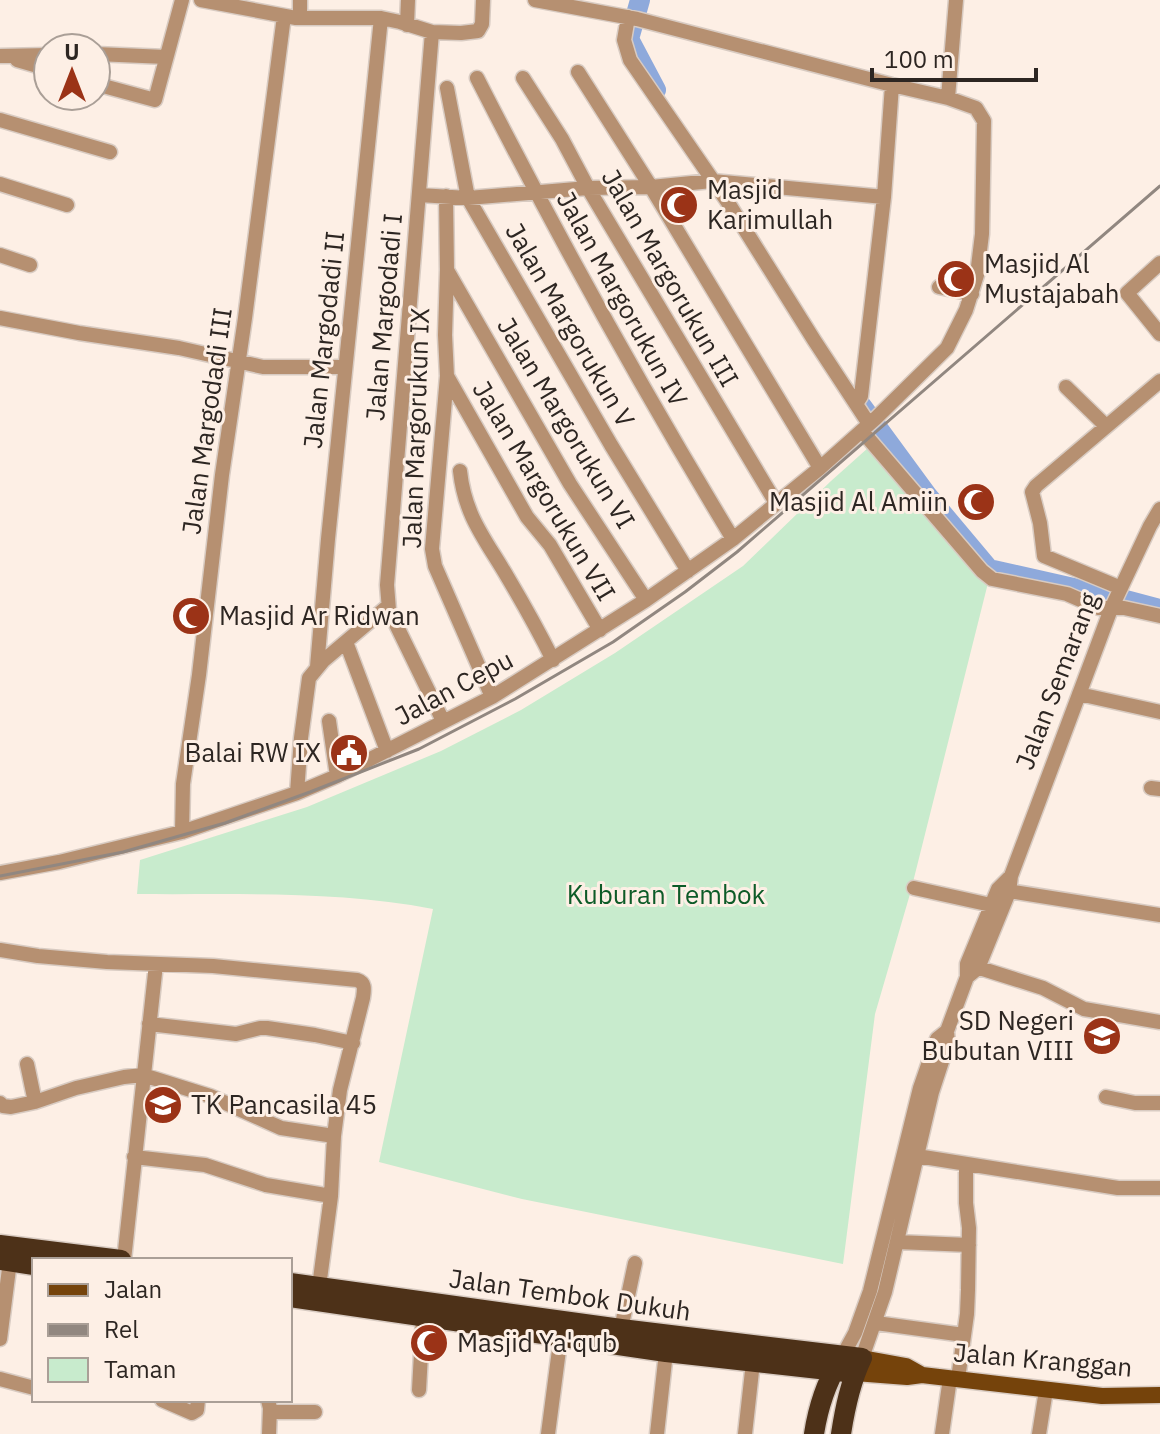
<svg xmlns="http://www.w3.org/2000/svg" width="1160" height="1434" viewBox="0 0 1160 1434" font-family="'IBM Plex Sans',sans-serif">
	<style>
		.green { fill: #c8ebcd }
		.lines { fill: none; stroke-linecap: round; stroke-linejoin: round }
		.river { stroke: #8ea9db; stroke-width: 20 }
		.minor-casing { stroke: #d8cbc2; stroke-width: 17 }
		.major-casing { stroke: #d8cbc2; stroke-width: 19 }
		.highway-casing { stroke: #d8cbc2; stroke-width: 23 }
		.minor { stroke: #b69071; stroke-width: 14 }
		.major { stroke: #75430b; stroke-width: 16 }
		.highway { stroke: #4d3118; stroke-width: 20 }
		.rail { stroke: #918780; stroke-width: 3 }
		.labels { text-anchor: middle; stroke-width: 6; stroke-linejoin: round; paint-order: stroke }
		.poi-label { font-size: 26px; fill: #2d2622; stroke: #fdefe5; text-anchor: start }
		.street-label { font-size: 26px; fill: #2d2622; stroke: #fdefe5 }
		.park-label { font-size: 26px; fill: #0d5b27; stroke: #fdefe5 }
	</style>
	<rect width="100%" height="100%" fill="#fdefe5"/>
	<path class="green" d="M878,439L990,575L910,894L875,1014L843,1264L522,1199L379,1162L433,909C336,890 236,895 137,894L140,860L307,807L441,751L521,710L615,653L743,566L831,481Z"/>
	<g class="lines">
		<path class="river" d="M640,0L629,39L656,90
			M861,405L927,495L989,569L1118,598L1160,609"/>
		<defs>
			<path id="minor" d="M201,0L296,18H381L400,22L432,32L461,33L478,31L482,24L483,0
				M628,17L624,40L630,60L727,201L814,340L869,424
				M300,18V0
				M407,25L408,0
				M432,32L387,585L389,610L443,721
				M96,54L166,57
				M0,56L48,55
				M17,60L48,69
				M578,72L651,187L820,468
				M477,78C557,235 642,389 733,539
				M523,78L562,139L588,188L776,503
				M96,84L155,100L182,0
				M447,88L468,198L611,445L688,571
				M948,98L956,0
				M0,120L110,152
				M0,184L67,205
				M419,195L468,198L588,188L651,187L712,181L884,197
				M446,196L447,270L445,335L447,376L432,549L435,566L492,697
				M0,255L30,265
				M1160,263L1127,293L1160,334
				M447,270L570,484L646,600
				M939,287L972,294
				M0,318L79,333L179,348L263,367H345
				M447,376L527,517L550,545L600,630
				M1066,387L1106,426
				M856,404L861,396L884,197L892,85
				M862,431L982,571L992,579L1067,594L1099,608H1124L1160,616
				M460,471C465,517 486,540 508,578C524,605 539,632 553,660
				M1121,588L1044,556L1040,523L1032,492L1036,486L1160,381
				M346,642L387,751
				M317,667L328,539L381,18
				M1079,694L1160,712
				M329,721L337,776
				M1151,788L1160,789
				M297,793L301,738L309,678L323,661L388,606
				M182,832L183,784L199,675L222,475L245,318L284,16
				M0,873L59,862L182,832L297,793L337,776L492,697L646,600L733,539L820,468L876,418L947,348L966,310L977,275L982,234L984,121L976,108L948,98L892,85L637,19L535,0
				M914,888L991,905
				M1002,890L1160,915
				M0,950L38,956L107,962L213,966L357,980C366,983 364,990 363,998L340,1090L334,1136L331,1196L319,1287
				M970,965L1043,988L1084,1009L1160,1022
				M967,977L978,968L1009,892L1011,876L1111,609L1150,526L1160,509
				M149,1024L236,1034L260,1028H267L315,1035L353,1043
				M27,1064L35,1102
				M1106,1097L1135,1103H1160
				M0,1103L3,1106L11,1107L35,1102L76,1088L124,1077L143,1075L210,1096L281,1128L334,1136
				M917,1156L1118,1188H1160
				M134,1157L205,1165L266,1185L331,1196
				M897,1242L969,1245
				M124,1260L156,964
				M876,1323L964,1335
				M621,1329L635,1263
				M0,1339L10,1261
				M843,1355L855,1333L870,1291L920,1088L937,1039L947,1031
				M862,1358L885,1292L932,1092L948,1043L947,1031L967,977V964L998,889L1011,876
				M0,1379L34,1388
				M958,1379L967,1314L968,1290L969,1228L966,1203V1164
				M419,1390L423,1317
				M162,1400L192,1413L197,1410L198,1400
				M268,1400L270,1408L269,1434
				M270,1412H315
				M548,1434L562,1327
				M657,1434L666,1352
				M745,1434L753,1362
				M942,1434L950,1378
				M1039,1434L1046,1390"/>
			<path id="major" d="M862,1358L906,1366L922,1375
				M855,1373L907,1377L922,1375L1102,1396L1160,1395"/>
			<path id="highway" d="M0,1245L121,1260
				M0,1260L34,1265
				M290,1283L621,1329L862,1358C850,1383 845,1408 841,1434
				M290,1297L666,1352L855,1373
				M814,1434C818,1408 825,1385 839,1362"/>
		</defs>
		<use href="#minor" class="minor-casing"/>
		<use href="#major" class="major-casing"/>
		<use href="#highway" class="highway-casing"/>
		<use href="#minor" class="minor"/>
		<use href="#major" class="major"/>
		<use href="#highway" class="highway"/>
		<path class="rail" d="M0,876L123,852L225,823L310,792L419,749L515,699L613,642L685,592L737,552L1160,186"/>
	</g>
	<defs>
		<symbol id="mosque-disc" viewBox="-11 -11 22 22"><circle r="9.5" fill="#9b3317" stroke="#fdefe5"/><path d="M3.5-4.9A6 6 0 1 0 3.5 4.9A5 5 0 1 1 3.5-4.9Z" fill="#fff"/></symbol>
		<symbol id="civic-disc" viewBox="-11 -11 22 22"><circle r="9.5" fill="#9b3317" stroke="#fdefe5"/><path d="M-.6-6.5H3V-4.5H.6V-3L4-1V1h2V6H-6V1h2V-1L-.6-3ZM-1.2 2.5V6h2.4V2.5Z" fill="#fff"/></symbol>
		<symbol id="school-disc" viewBox="-11 -11 22 22"><circle r="9.5" fill="#9b3317" stroke="#fdefe5"/><path d="M0-5L7-2L0 1L-7-2ZM-4 1L0 2.5L4 1V4Q0 6-4 4Z" fill="#fff"/></symbol>
	</defs>
	<g fill-rule="evenodd">
		<use href="#mosque-disc" x="657" y="183" width="44" height="44"/>
		<use href="#mosque-disc" x="934" y="257" width="44" height="44"/>
		<use href="#mosque-disc" x="954" y="480" width="44" height="44"/>
		<use href="#mosque-disc" x="169" y="594" width="44" height="44"/>
		<use href="#civic-disc" x="327" y="731" width="44" height="44"/>
		<use href="#school-disc" x="1080" y="1014" width="44" height="44"/>
		<use href="#school-disc" x="141" y="1083" width="44" height="44"/>
		<use href="#mosque-disc" x="407" y="1321" width="44" height="44"/>
	</g>
	<g class="labels">
		<g class="poi-label">
			<text x="707" y="199">Masjid<tspan x="707" dy="30">Karimullah</tspan></text>
			<text x="984" y="273">Masjid Al<tspan x="984" dy="30">Mustajabah</tspan></text>
			<text x="948" y="511" text-anchor="end">Masjid Al Amiin</text>
			<text x="219" y="625">Masjid Ar Ridwan</text>
			<text x="321" y="762" text-anchor="end">Balai RW IX</text>
			<text x="1074" y="1030" text-anchor="end">SD Negeri<tspan x="1074" dy="30">Bubutan VIII</tspan></text>
			<text x="191" y="1114">TK Pancasila 45</text>
			<text x="457" y="1352">Masjid Ya'qub</text>
		</g>
		<g class="street-label">
			<text transform="translate(670 278) rotate(60)" y="9">Jalan Margorukun III</text>
			<text transform="translate(622 299) rotate(61)" y="9">Jalan Margorukun IV</text>
			<text transform="translate(384 317) rotate(-85)" y="9">Jalan Margodadi I</text>
			<text transform="translate(570 325) rotate(60)" y="9">Jalan Margorukun V</text>
			<text transform="translate(324 340) rotate(-84)" y="9">Jalan Margodadi II</text>
			<text transform="translate(207 421) rotate(-82)" y="9">Jalan Margodadi III</text>
			<text transform="translate(566 423) rotate(59)" y="9">Jalan Margorukun VI</text>
			<text transform="translate(416 428) rotate(-88)" y="9">Jalan Margorukun IX</text>
			<text transform="translate(544 491) rotate(59)" y="9">Jalan Margorukun VII</text>
			<text transform="translate(1057 681) rotate(-69)" y="9">Jalan Semarang</text>
			<text transform="translate(454 688) rotate(-28)" y="9">Jalan Cepu</text>
			<text transform="translate(570 1295) rotate(8)" y="9">Jalan Tembok Dukuh</text>
			<text transform="translate(1043 1360) rotate(5)" y="9">Jalan Kranggan</text>
		</g>
		<g class="park-label">
			<text x="666" y="904">Kuburan Tembok</text>
		</g>
	</g>
	<rect x="32" y="1258" width="260" height="144" fill="#fdefe5" stroke="#aa9f97" stroke-width="2"/>
	<rect x="48" y="1284" width="40" height="12" fill="#75430b" stroke="#aa9f97" stroke-width="2"/>
	<text x="104" y="1298" font-size="24" fill="#2d2622">Jalan</text>
	<rect x="48" y="1324" width="40" height="12" fill="#918780" stroke="#aa9f97" stroke-width="2"/>
	<text x="104" y="1338" font-size="24" fill="#2d2622">Rel</text>
	<rect x="48" y="1358" width="40" height="24" fill="#c8ebcd" stroke="#aa9f97" stroke-width="2"/>
	<text x="104" y="1378" font-size="24" fill="#2d2622">Taman</text>
	<g transform="translate(72 72)"><circle r="38" fill="#fdefe5" stroke="#aa9f97" stroke-width="2"/>
	<path d="M0-6L14 30L0 20L-14 30Z" fill="#9b3317"/>
	<text y="-12" font-size="22" font-weight="bold" text-anchor="middle" fill="#2d2622">U</text>
	</g>
	<path d="M872 68v12h164v-12" fill="none" stroke="#2d2622" stroke-width="4"/>
	<text x="884" y="68" font-size="24" fill="#2d2622" stroke="#fdefe5" stroke-width="6" paint-order="stroke">100 m</text>
</svg>
